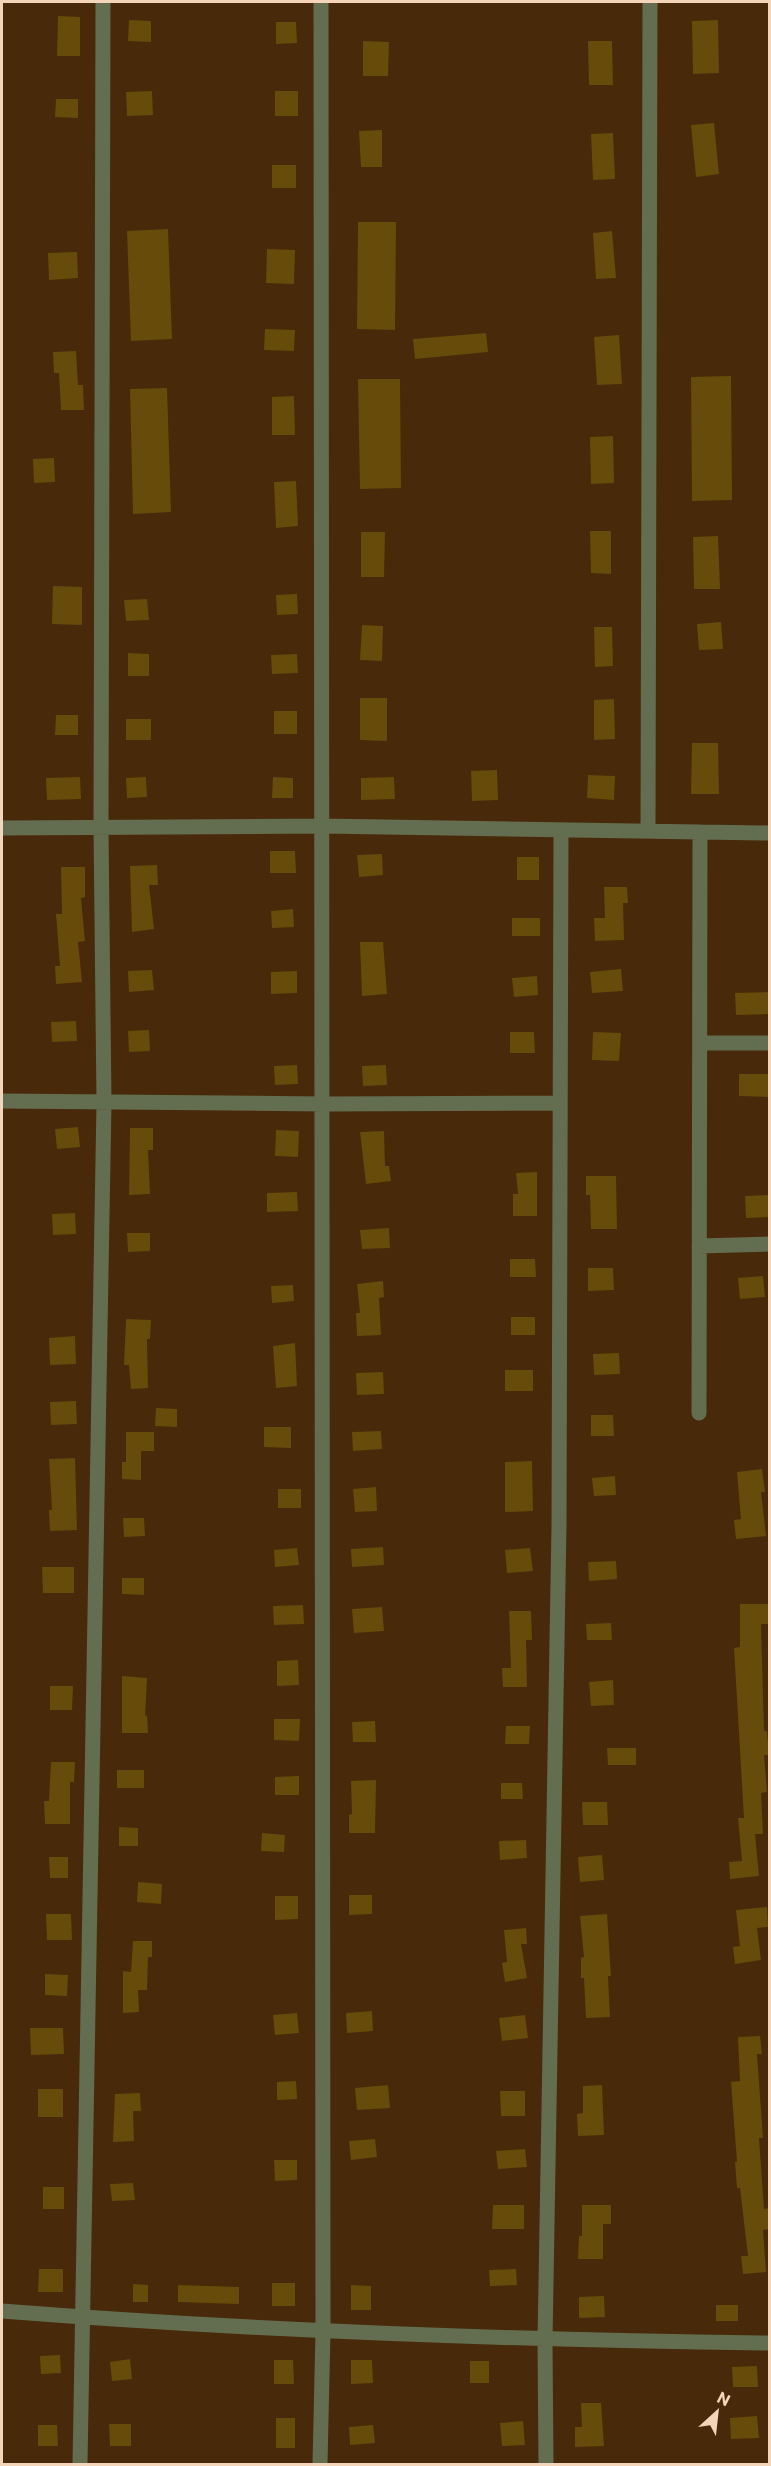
<svg xmlns="http://www.w3.org/2000/svg" width="771" height="2466" viewBox="0 0 771 2466" font-family="Commissioner,sans-serif">
	<style>
		.building { fill: #664b0b }
		.lines { fill: none; stroke-linecap: round; stroke-linejoin: round }
		.street { stroke: #636d4f; stroke-width: 15 }
	</style>
	<rect width="100%" height="100%" fill="#48290a"/>
	<path class="building" d="M58,16L80,17V56H57Z
		M129,20L151,21V42L128,41Z
		M718,20L719,73L693,74L692,21Z
		M276,22H296L297,43L276,44Z
		M363,41L389,42L388,76H363Z
		M588,41H612L613,85H589Z
		M152,91L153,115L127,116L126,92Z
		M275,91H298V116H275Z
		M56,99H78V118L55,117Z
		M714,123L719,174L696,177L691,125Z
		M382,130V167H361L359,131Z
		M613,133L615,179L593,180L591,134Z
		M272,165H296V188H272Z
		M358,222H396L395,330L357,329Z
		M168,229L172,339L131,341L127,231Z
		M612,231L616,278L596,279L593,233Z
		M267,249L295,250L294,284L266,283Z
		M77,252L78,278L49,280L48,253Z
		M265,329L295,330L294,351L264,350Z
		M486,333L488,352L415,359L413,339Z
		M619,335L622,384L597,385L594,337Z
		M76,351L78,385H83L84,410H61L59,373H54L53,352Z
		M731,376L732,500L692,501L691,377Z
		M358,379H400L401,488L360,489Z
		M167,388L171,512L133,514L130,389Z
		M294,396L295,435H272V397Z
		M613,436L614,483L591,484L590,437Z
		M54,458L55,482L34,483L33,459Z
		M296,481L298,526L276,528L274,482Z
		M590,531H611V574L591,573Z
		M361,532H385L384,577H361Z
		M718,536L720,589H694L693,537Z
		M53,586L82,587V625L52,624Z
		M297,594L298,614L277,615L276,595Z
		M147,599L149,620L126,621L124,600Z
		M721,622L723,649L699,650L697,624Z
		M362,625L383,626L382,661L360,660Z
		M594,627H612L613,666L595,667Z
		M128,653L149,654V676H128Z
		M297,654L298,673L272,674L271,655Z
		M360,698H387V741L360,740Z
		M614,699L615,739L594,740V700Z
		M274,711H297V734H274Z
		M56,715H78V735H55Z
		M126,719H151V740H126Z
		M692,743H718L719,794H691Z
		M497,770L498,800L472,801L471,771Z
		M588,775L615,776L614,800L587,798Z
		M80,777L81,799L47,800L46,778Z
		M146,777L147,797L127,798L126,778Z
		M273,777L293,778V798H272Z
		M394,777L395,799L361,800V778Z
		M270,851H295L296,873H270Z
		M382,854L383,875L359,877L357,855Z
		M517,857H539V880H517Z
		M157,865L158,885H149L154,929L132,932L130,866Z
		M61,867H85V897L81,898L85,941L78,942L82,982L56,984L55,966H60L56,914H62Z
		M604,887H627L628,903H623L624,940L595,941L594,918H605Z
		M293,909L294,927L272,928L271,911Z
		M512,918H540V936H512Z
		M360,942H383L387,994L362,996Z
		M621,969L623,991L592,993L590,972Z
		M152,970L154,990L129,992L128,971Z
		M297,971V993L271,994V972Z
		M537,976L538,995L514,997L512,978Z
		M770,992V1014L736,1015L735,993Z
		M76,1021L77,1041L52,1042L51,1022Z
		M149,1030L150,1051L129,1052L128,1031Z
		M510,1032H534L535,1053H510Z
		M593,1032L621,1033L619,1061L592,1060Z
		M297,1065L298,1084L275,1085L274,1066Z
		M386,1065L387,1085L363,1086L362,1066Z
		M739,1074H770V1097L739,1096Z
		M78,1127L80,1147L57,1149L55,1129Z
		M130,1128H153V1150H148L150,1194L129,1195Z
		M276,1130L299,1131L298,1157L275,1156Z
		M384,1131L385,1166H389L391,1181L366,1184L360,1132Z
		M537,1172V1216H513V1194H518L516,1173Z
		M586,1176H616L617,1229H591L590,1195H586Z
		M297,1192L298,1211L267,1212V1193Z
		M770,1195V1217L746,1218L745,1196Z
		M75,1213L76,1234L53,1235L52,1214Z
		M389,1228L390,1248L362,1249L360,1230Z
		M127,1233H150V1251L128,1252Z
		M510,1259H535L536,1277H510Z
		M588,1268H613L614,1290L588,1291Z
		M763,1276L765,1297L740,1299L738,1278Z
		M383,1281L384,1297L379,1298L381,1335L357,1336L356,1313H360L357,1284Z
		M293,1285L294,1301L272,1303L271,1286Z
		M511,1317H535V1335H511Z
		M126,1319L151,1320L150,1339H147L148,1388L131,1389L129,1365H124Z
		M75,1336L76,1364L50,1365L49,1338Z
		M295,1343L297,1386L276,1388L273,1346Z
		M619,1353L620,1374L594,1375L593,1354Z
		M505,1370H533V1391H505Z
		M383,1372L384,1394L357,1395L356,1373Z
		M76,1401L77,1424L51,1425L50,1402Z
		M156,1408L177,1409V1427L155,1426Z
		M591,1415H613L614,1436H591Z
		M264,1427H291V1448L264,1447Z
		M381,1431L382,1449L353,1451L352,1432Z
		M126,1432H154V1451H141V1480L122,1479V1462H126Z
		M75,1458L77,1530L50,1531L49,1510H52L49,1459Z
		M532,1461L533,1511L505,1512V1462Z
		M762,1469L765,1492H761L766,1536L736,1539L734,1520L741,1519L737,1472Z
		M615,1476L616,1495L594,1496L592,1478Z
		M376,1487L377,1511L355,1512L353,1489Z
		M278,1489H301V1508H278Z
		M123,1518H144L145,1536L124,1537Z
		M383,1547L384,1565L352,1567L351,1549Z
		M297,1548L299,1565L275,1567L274,1550Z
		M530,1548L533,1571L507,1573L505,1550Z
		M616,1561L617,1579L589,1581L588,1562Z
		M42,1567H74V1593H43Z
		M122,1578H144V1595L122,1594Z
		M740,1604H769V1624H761L764,1731H767L769,1755H764L767,1792L761,1793L763,1834H755L759,1876L730,1879L729,1862L742,1861L738,1818H744L734,1648L740,1647Z
		M303,1605L304,1624L274,1625L273,1606Z
		M382,1607L384,1631L354,1633L352,1609Z
		M509,1611H531L532,1640H526L527,1687H503L502,1668H511Z
		M611,1623L612,1640H587L586,1624Z
		M298,1660L299,1685L277,1686V1661Z
		M122,1676L147,1678L145,1716L147,1715L148,1733H122Z
		M613,1680L614,1705L591,1706L589,1682Z
		M50,1686H73L72,1710H50Z
		M274,1719H300L299,1741L274,1740Z
		M375,1721L376,1742H353L352,1722Z
		M506,1726H530L529,1744H505Z
		M607,1748H636V1765H608Z
		M51,1762H75L74,1782H70V1824H45L44,1801H49Z
		M117,1770H144V1788H117Z
		M299,1776V1795H275V1777Z
		M376,1780L375,1833H349V1815L352,1814L351,1781Z
		M501,1783H522L523,1799H501Z
		M582,1802H607L608,1825H583Z
		M119,1827L138,1828V1846H119Z
		M262,1833L285,1835L284,1852L261,1851Z
		M526,1840L527,1858L500,1860L499,1841Z
		M602,1855L604,1880L580,1882L578,1857Z
		M49,1857H68V1878H50Z
		M138,1882L162,1884L161,1904L137,1902Z
		M349,1895H372V1914L349,1915Z
		M275,1896H298V1919L275,1920Z
		M767,1907L768,1927L757,1928L761,1960L735,1964L733,1947L740,1946L736,1910Z
		M46,1914H71L72,1940H47Z
		M607,1914L611,1976H608L610,2017L586,2018L584,1978H581V1958L584,1957L580,1916Z
		M526,1928L527,1944H521L527,1978L505,1982L502,1963L507,1962L504,1930Z
		M133,1941H152V1957H148L147,1990H138L139,2012L123,2013V1971L131,1972Z
		M45,1974L68,1975L67,1996L45,1995Z
		M372,2011L373,2031L347,2033L346,2013Z
		M297,2013L299,2033L275,2035L273,2015Z
		M525,2015L528,2038L502,2041L499,2018Z
		M30,2028H63L64,2054L31,2055Z
		M760,2036L762,2054H757L763,2138H759L764,2209L770,2208V2229L763,2230L766,2272L743,2274L741,2256H748L740,2188H737L735,2162H737L731,2082L740,2081L738,2037Z
		M296,2081L297,2099L277,2100V2082Z
		M388,2085L390,2108L357,2110L355,2088Z
		M602,2085L604,2135L578,2136L577,2114L583,2113V2086Z
		M38,2089H63V2117H38Z
		M500,2091H525V2116H501Z
		M140,2093L141,2111H133L134,2141L113,2142L115,2094Z
		M375,2139L377,2157L351,2160L349,2141Z
		M525,2149L527,2167L498,2169L496,2151Z
		M274,2160H297V2180L275,2181Z
		M133,2183L135,2200L112,2201L110,2184Z
		M43,2187H64V2209H43Z
		M493,2205H524V2229H492Z
		M582,2205H611V2224H603V2259H578L579,2236H582Z
		M39,2269H63V2292H38Z
		M516,2269L517,2285L490,2286L489,2270Z
		M272,2283H295V2306H272Z
		M133,2284L148,2285V2302H133Z
		M178,2285L239,2287V2304L178,2302Z
		M351,2285L371,2286V2310H351Z
		M604,2296L605,2317L579,2318V2297Z
		M716,2305H738V2321H716Z
		M60,2355L61,2373L41,2374L40,2356Z
		M130,2359L132,2379L112,2381L110,2362Z
		M274,2360H293L294,2384H274Z
		M351,2360H372L373,2383L351,2384Z
		M470,2361H489V2383H470Z
		M757,2366L758,2387H733L732,2367Z
		M581,2403H601L604,2446L575,2447V2427H582Z
		M757,2416L759,2438L731,2439L730,2418Z
		M276,2418H295V2448H276Z
		M523,2421L525,2445L502,2446L500,2423Z
		M109,2424H131V2446H110Z
		M38,2425H57L58,2446H38Z
		M373,2425L375,2443L350,2445L349,2427Z"/>
	<g class="lines">
		<path class="street" d="M2,828L322,826L770,833
			M648,830L650,2
			M700,1043H770
			M2,1101L323,1104L560,1103
			M699,1246L770,1244
			M699,1413L700,832
			M2,2311C257,2331 513,2340 770,2343
			M80,2464L104,1103L101,828L103,2
			M320,2464L323,2331L321,2
			M546,2464L545,2341L559,1525L561,830"/>
	</g>
	<rect width="771" height="2466" fill="none" stroke="#f5d5b9" stroke-width="6"/>
	<g transform="translate(717 2412) rotate(27)" stroke="#48290a" stroke-width="4.5" paint-order="stroke">
	<path d="M0-4.5L10 22L0 15L-10 22Z" fill="#f5d5b9"/>
	<text y="-9" font-size="16" font-weight="bold" text-anchor="middle" fill="#f5d5b9">N</text>
	</g>
</svg>
